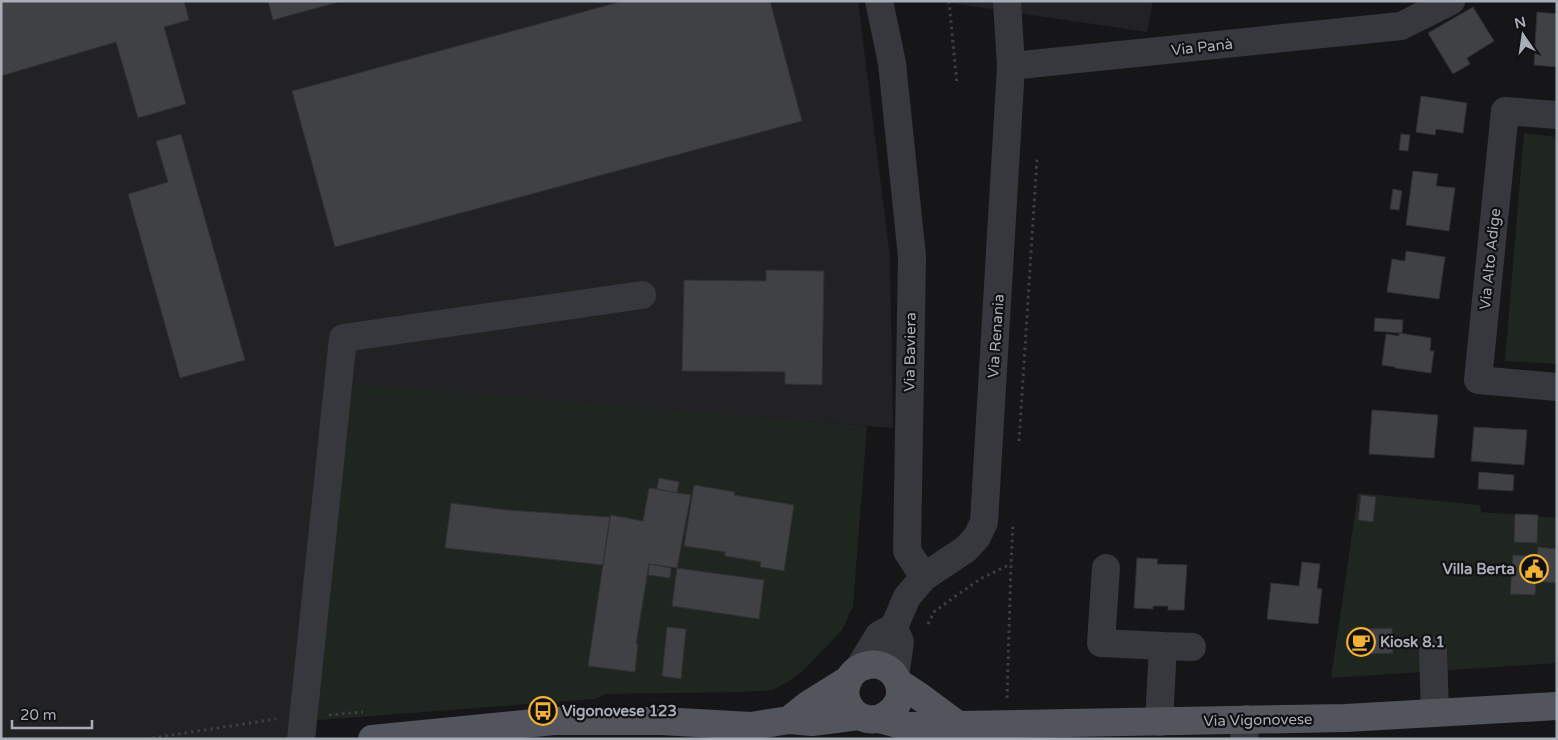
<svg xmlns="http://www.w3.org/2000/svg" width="1558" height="740" viewBox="0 0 1558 740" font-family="'Varela Round',sans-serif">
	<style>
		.built { fill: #222225 }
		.green { fill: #1e261f }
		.building { fill: #404145; stroke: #303034 }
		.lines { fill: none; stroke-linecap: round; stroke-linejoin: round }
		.path { stroke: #3d3f44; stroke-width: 3; stroke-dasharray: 2.5 4; stroke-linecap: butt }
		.minor { stroke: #37383d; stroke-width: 28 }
		.major { stroke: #53555c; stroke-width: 28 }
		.labels { text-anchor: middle; stroke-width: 4.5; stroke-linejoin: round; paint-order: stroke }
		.street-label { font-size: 15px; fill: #a8adb8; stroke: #111113 }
		.poi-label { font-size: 15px; font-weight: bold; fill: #a8adb8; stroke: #111113; text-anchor: start }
	</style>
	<rect width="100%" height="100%" fill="#161618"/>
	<path class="built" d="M1,1H858L890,257L893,428L341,384L304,739H1Z
		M936,1H1153L1147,32Z"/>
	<path class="green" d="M1524,133L1557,137V364L1505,361Z
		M341,383L867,426L853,606L842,630L804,670L789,681L772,690L744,692L605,694L595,699L306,721Z
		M1358,493L1480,505L1481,512L1557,518V663L1331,678Z"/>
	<path class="building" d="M1,1H184L189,20L164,27L186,104L138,118L116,42L1,76Z
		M268,1H342L273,20Z
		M623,1H770L802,121L335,247L292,91Z
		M1473,7L1494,41L1467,58L1470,64L1453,74L1428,33Z
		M1537,12L1557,14V67L1534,65Z
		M1421,96L1467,103L1463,133L1436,129L1435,135L1416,132Z
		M181,134L245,360L180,378L128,194L168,182L156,141Z
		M1401,134L1410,135L1408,151L1399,150Z
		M1413,171L1438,174L1436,186L1455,188L1449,231L1406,225Z
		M1393,189L1402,191L1399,210L1390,209Z
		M1406,251L1445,257L1439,299L1387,292L1392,259L1405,261Z
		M766,270L824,271L822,385L785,384V372L682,371L684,280L766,281Z
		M1375,318L1403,320L1402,333L1374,331Z
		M1399,333L1431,338L1430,351H1434L1431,373L1395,368V367L1382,365L1386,334L1399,336Z
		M1372,410L1438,415L1434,458L1369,454Z
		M1474,427L1527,430L1524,465L1471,461Z
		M1479,472L1514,475L1513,491L1478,489Z
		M659,478L679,482L677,493L657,489Z
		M694,485L735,492L734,495L794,505L784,571L760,567L761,562L725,556V552L684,546Z
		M649,488L691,495L677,568L649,564L636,644H638L635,672L588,666L610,517L611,515L643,521Z
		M1361,495L1376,497L1373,522L1358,520Z
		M451,503L507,510L610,517L603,565L445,548Z
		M1515,514L1538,515L1537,543L1514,542Z
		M1538,547L1557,549V583L1536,581L1535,595L1510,594L1513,555L1537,556Z
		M1137,558L1158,559L1157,564L1187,565L1184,610H1168V606H1153V609L1134,608Z
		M1302,562L1320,564L1317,588L1322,589L1318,624L1267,619L1271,583L1299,586Z
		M649,564L671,568L670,578L648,575Z
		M677,568L764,580L759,619L672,606Z
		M667,627L686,629L681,679L662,676Z
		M1392,628L1393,653L1368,654L1367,629Z
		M1367,629L1368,654L1356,655L1355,630Z"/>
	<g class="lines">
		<path class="path" d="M949,1L957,85
			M1019,441L1037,159
			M928,624L934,612L957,595L982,578L1011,564
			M1007,698L1011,564L1013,524
			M329,715L363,712
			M146,739L276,719"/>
		<path class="minor" d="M879,1L892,63L912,257L907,551L924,577
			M1011,66L1401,26L1451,1
			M1557,115L1505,111L1478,380L1557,387
			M1106,568L1101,643L1163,646L1159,722
			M894,627L900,642L895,676
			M1163,646L1192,647
			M1433,651L1435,713
			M859,668L879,635L894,627L907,597L924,577L966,549L977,537L984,522L1011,66L1007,1
			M301,739L343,338L642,295
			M1244,739L1246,719"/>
		<path class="major" d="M899,683L919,696L958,725
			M878,719C920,703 895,653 862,667C854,670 848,678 846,687C843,701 852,716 867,719C870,720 874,719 878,719C887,720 896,724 904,726L1346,718L1557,706
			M789,720L809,704L849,679
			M372,739L554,721H661L751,726L789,720L812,722L859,716"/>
	</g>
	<defs>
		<symbol id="civic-ring" viewBox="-11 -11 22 22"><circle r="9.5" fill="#111113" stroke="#f2b134" stroke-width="1.5"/><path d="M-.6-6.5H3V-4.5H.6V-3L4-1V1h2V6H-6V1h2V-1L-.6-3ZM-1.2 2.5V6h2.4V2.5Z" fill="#f2b134"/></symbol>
		<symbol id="cafe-ring" viewBox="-11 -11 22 22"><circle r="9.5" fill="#111113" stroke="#f2b134" stroke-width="1.5"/><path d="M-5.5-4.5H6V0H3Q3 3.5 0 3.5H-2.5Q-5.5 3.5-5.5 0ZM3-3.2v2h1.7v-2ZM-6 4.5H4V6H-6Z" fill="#f2b134"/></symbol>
		<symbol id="bus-ring" viewBox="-11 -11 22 22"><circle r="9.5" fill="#111113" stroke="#f2b134" stroke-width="1.5"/><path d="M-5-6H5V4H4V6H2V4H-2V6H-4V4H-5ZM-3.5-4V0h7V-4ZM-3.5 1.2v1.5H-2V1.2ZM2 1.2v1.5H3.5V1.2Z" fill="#f2b134"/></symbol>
	</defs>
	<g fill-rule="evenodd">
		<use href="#civic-ring" x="1518" y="553" width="32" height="32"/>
		<use href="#cafe-ring" x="1345" y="626" width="32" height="32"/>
		<use href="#bus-ring" x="527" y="695" width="32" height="32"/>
	</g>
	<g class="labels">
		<g class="street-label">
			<text transform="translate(1202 47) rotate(-6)" y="5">Via Panà</text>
			<text transform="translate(1490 259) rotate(-84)" y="5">Via Alto Adige</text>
			<text transform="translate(996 336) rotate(-86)" y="5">Via Renania</text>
			<text transform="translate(910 352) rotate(-89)" y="5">Via Baviera</text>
			<text transform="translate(1258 720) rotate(-1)" y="5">Via Vigonovese</text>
		</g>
		<g class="poi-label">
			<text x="1515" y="574" text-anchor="end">Villa Berta</text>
			<text x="1380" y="647">Kiosk 8.1</text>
			<text x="562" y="716">Vigonovese 123</text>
		</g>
	</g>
	<rect width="1558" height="740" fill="none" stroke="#a8adb8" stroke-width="5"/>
	<g transform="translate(1523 35) rotate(347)" stroke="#111113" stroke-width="4" paint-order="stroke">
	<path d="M0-4L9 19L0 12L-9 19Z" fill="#a8adb8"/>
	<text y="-8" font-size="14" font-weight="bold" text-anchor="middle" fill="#a8adb8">N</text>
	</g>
	<path d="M12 720v8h80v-8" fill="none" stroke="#a8adb8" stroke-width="2.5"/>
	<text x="20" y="720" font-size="15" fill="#a8adb8" stroke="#111113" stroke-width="4" paint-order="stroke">20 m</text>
</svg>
